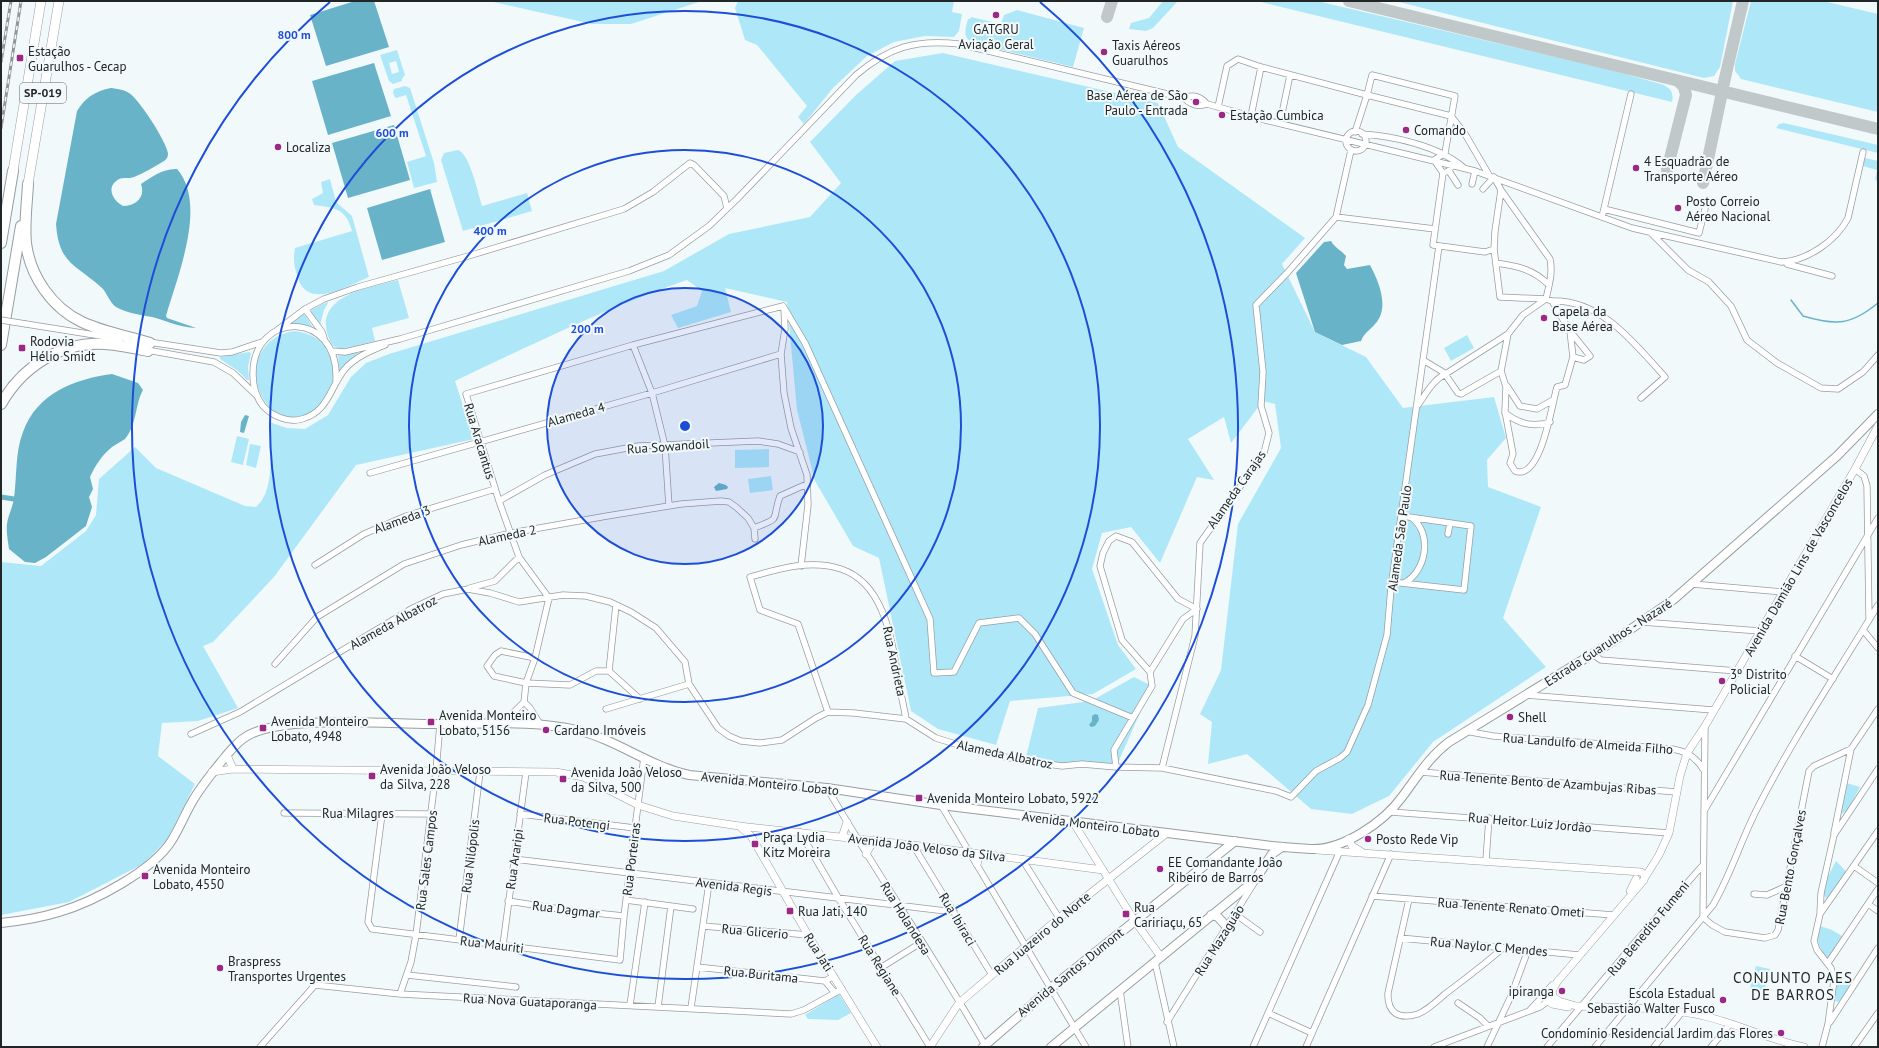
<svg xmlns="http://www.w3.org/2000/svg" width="1879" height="1048" viewBox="0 0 1879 1048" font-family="'PT Sans',sans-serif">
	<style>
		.green { fill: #aee8f8; fill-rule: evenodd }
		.water { fill: #69b3c8 }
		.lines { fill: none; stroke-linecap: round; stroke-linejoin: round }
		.stream { stroke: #69b3c8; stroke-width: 1.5 }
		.canal { stroke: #69b3c8; stroke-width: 5 }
		.taxiway { stroke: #c1c8c9; stroke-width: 12 }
		.minor-casing { stroke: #989ea0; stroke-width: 7 }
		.tertiary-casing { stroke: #989ea0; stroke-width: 8 }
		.secondary-casing { stroke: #989ea0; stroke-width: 10 }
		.primary-casing { stroke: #989ea0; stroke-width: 10 }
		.motorway-casing { stroke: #989ea0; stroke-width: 12 }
		.minor { stroke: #fff; stroke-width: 5.5 }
		.tertiary { stroke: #fff; stroke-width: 7 }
		.secondary { stroke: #fff; stroke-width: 8 }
		.primary { stroke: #fff; stroke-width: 9 }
		.motorway { stroke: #fff; stroke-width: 10 }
		.rail-casing { stroke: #909697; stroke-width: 3 }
		.rail { stroke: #f2f9fb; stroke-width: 1.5; stroke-dasharray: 4.5; stroke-linecap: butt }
		.minor-bridge-casing { stroke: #989ea0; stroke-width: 7; stroke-linecap: butt }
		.minor-bridge { stroke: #fff; stroke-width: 5.5 }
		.ring { fill: none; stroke: #1d4ed8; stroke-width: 2 }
		.poi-dot { fill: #9c2883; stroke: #f2f9fb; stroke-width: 1.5 }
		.labels { text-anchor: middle; stroke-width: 4; stroke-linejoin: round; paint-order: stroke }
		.shield { fill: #f2f9fb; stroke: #616566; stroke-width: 1 }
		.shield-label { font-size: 12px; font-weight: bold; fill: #232626 }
		.poi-label { font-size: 13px; fill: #232626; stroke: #f2f9fb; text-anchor: start }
		.street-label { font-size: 13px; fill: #232626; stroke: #f2f9fb }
		.quarter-label { font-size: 15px; letter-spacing: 1px; fill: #232626; stroke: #f2f9fb }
		.centre { fill: #1d4ed8; stroke: #f2f9fb; stroke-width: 2 }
		.ring-label { font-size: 12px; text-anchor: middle; font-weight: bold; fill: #1d4ed8; stroke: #f2f9fb; stroke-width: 4; stroke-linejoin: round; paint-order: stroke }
	</style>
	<rect width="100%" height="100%" fill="#f2f9fb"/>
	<path class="green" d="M489,1H702L631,24H592Z
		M738,1H954L952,12L962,14L959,31L954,37L925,36L894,42L867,56L833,88L804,124L798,117L807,106L757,45L745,40L735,8Z
		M1163,1H1178L1153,28L1146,31L1129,29L1131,23L1149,18Z
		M1257,1H1317L1615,71L1664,85C1671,89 1674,93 1672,102Z
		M1395,1H1733L1720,67L1714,76L1704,78Z
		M1751,1H1823L1878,14V112L1741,79L1735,71V64Z
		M1017,10L1084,28L1073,67L974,43C962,38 965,30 968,19H970L971,17L1001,24L1004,15Z
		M397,50L405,75L402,79V81L393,84L389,81L380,55ZM396,61L399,72L392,74L389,63Z
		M943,53L1158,103L1178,147L1305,238L1282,264L1315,332L1366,357L1403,408L1494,397L1506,438L1487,460L1488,487L1541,507L1503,618L1546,667L1433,742L1389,796L1352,814L1311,809L1247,754L1208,764L1212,722L1200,714L1221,670L1238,524L1281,448L1275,404L1263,401L1231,443L1224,417L1188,439L1214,480L1197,477L1160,563L1131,527L1102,533L1092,569L1118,645L1136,669L1093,694L1010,701L996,745L938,729L911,711L879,558L853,546L815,481L797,410L787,302L725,288L731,312L678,328L671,315L697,306L702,291L687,280C608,307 531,345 455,381L474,439L356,465L274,577L213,642L203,646L238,708L198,721L162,723L158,756L195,784L167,840L143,864L69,902L1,915V562L41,566L86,531L96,515L99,479L135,447L156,468L245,506L256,507C276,490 270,446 269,422L287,428L305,429L328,415L351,377L366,363L389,354L664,271L729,234L810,217L841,183L810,142L856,95L895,61Z
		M405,86L410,88L434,163L437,182L414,188L407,162L426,156L406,95L396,98L394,96L393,92L394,89Z
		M1784,123L1878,145V153L1776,128L1779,124Z
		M458,150C470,154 478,194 482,206L527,193L532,211L463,231L441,160L444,153Z
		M1865,158L1878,161V181L1875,180L1877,170L1863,166Z
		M330,179L336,202L352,216L369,277C349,285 308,311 298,278C294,267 293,259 295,248L352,231C346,208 335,208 314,205L312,199L323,193L321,182Z
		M398,280L409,318L372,328L375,341L343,349C334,349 331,344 328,336C314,295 372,287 398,280Z
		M327,302L328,303L324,310L320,325L309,311Z
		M303,314L305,315L314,329L301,324L291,325L290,323Z
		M295,331C361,340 334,430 284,416C274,413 267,406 262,397C246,367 262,335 295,331Z
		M1467,335L1474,348L1451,361L1444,348Z
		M249,352L251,353L248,367L249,380H247L238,371L220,359V357Z
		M357,352L358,354L341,370L339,369L338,354Z
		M237,436L249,439L243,465L231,462Z
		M250,444L261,446L256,468L246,465Z
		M769,449V467L735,468V450Z
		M771,476L773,490L750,493L748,479Z
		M1134,677L1152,686L1116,767L1025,761L1038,708L1091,701Z
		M1846,783L1860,787L1847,811L1841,814L1840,813Z
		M1836,861L1847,872L1830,898H1826L1823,894L1826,880Z
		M1820,926L1832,930L1842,936L1828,959C1819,948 1815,940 1820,926Z
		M1756,966L1770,969L1764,991L1750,988Z
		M1838,979L1843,985H1851L1841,1000L1837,1002L1834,1000Z
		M839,994L851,1013L838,1020L808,1019L805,1015Z"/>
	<path class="water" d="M355,1H374L389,47L326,66L310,15Z
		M374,63L391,116L328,135L312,81Z
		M111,88C117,89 123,89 129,93C139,99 166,141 168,153C168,157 167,159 164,161C154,167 144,173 134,177C129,179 123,177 119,179C105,187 113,201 123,206C135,206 146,198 141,184C151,177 164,168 177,169C208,204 177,277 166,316L167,318L196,328C179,327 167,321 152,317C141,315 126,313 116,307C110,303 107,293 102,288C76,264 59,265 56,224L77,111C85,98 95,91 111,88Z
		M394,125L410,180L348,198L332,143Z
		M430,189L445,242L382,260L367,208Z
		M1331,241C1335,248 1341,250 1346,256L1344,265L1347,269L1370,265C1379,282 1390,308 1375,324C1370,330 1364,333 1361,341L1342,345L1315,332L1296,273L1324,242Z
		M112,374L138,383L143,390C135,404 137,425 125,439C121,442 116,444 112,447C102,455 95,466 90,477L93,489L89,497L92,507L86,526L46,557L35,563L25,562L9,549C8,541 6,532 7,524C8,515 13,507 14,498C17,477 15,452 23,432C37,393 75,379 112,374Z
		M245,415L249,416L244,433L240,432L241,422Z
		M719,483L726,485L728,487L727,489L716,491L714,487Z
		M1095,714L1098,715L1099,720L1095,726L1091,727L1089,725L1092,721V716Z"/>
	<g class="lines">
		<path class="stream" d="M1791,300L1803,316C1837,326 1851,325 1878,303"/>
		<path class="canal" d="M1,497L14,499"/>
		<path class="taxiway" d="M1349,1L1878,129
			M1107,17L1112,1
			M1667,170L1686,95L1684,87L1679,82
			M1703,183L1725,78L1743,1"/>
		<defs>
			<path id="minor" d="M1184,98C1193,94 1201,97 1207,104L1265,120L1475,171L1632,228L1781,262C1807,261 1836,241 1848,218L1863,152
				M1218,107L1227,66L1238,59L1261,67L1367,95L1355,132
				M1251,116L1261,67
				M1280,123L1290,75
				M1346 141a10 10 0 1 1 20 0a10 10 0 1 1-20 0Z
				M1362,134C1394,136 1438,146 1463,167
				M1445,153L1455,96L1372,75L1367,95L1451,116L1465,134L1489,175
				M1449,171L1458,185
				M1443,173L1433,245L1485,252L1494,249
				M1443,173L1434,160L1445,153
				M1443,173L1449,171L1453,163
				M1472,184L1475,171
				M1483,189L1494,177L1501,190L1495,231L1494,249L1500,297L1546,299C1549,285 1553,273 1550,259L1501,190
				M1604,209L1699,233L1705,209
				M1336,217L1351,150
				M1602,217L1631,94
				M1650,232L1688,270L1709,282L1731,306L1747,340L1777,363L1821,388L1838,389L1863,372L1878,355
				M1496,263C1517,266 1533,269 1549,285
				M1787,264L1832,276
				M1552,301C1601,299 1635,344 1665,377L1641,398
				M783,306L805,343L930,619L934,673L954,672L979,623L1019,618L1035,634L1073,693L1133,718
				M784,308L785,329L781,354L784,393L791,428L807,475L808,505L801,566
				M305,309L322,332L324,338
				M26,324L120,339
				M276,331L305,309L324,299L358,287L465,257L624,209L653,192L690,163L694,165L724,196L727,208
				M1570,331L1590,356L1584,360L1573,357
				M149,342L221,353L232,352L262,342
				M633,345L652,393L665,446L669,506
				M147,350L214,362L233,373L255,394
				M332,351L345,352L400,339L629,271L669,255L709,226L737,199L856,75C889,47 916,39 959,44L1184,98C1191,105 1199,107 1207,104
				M1501,371L1508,334
				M336,381C340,309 252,310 253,375C253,386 256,397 263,406C272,416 288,423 302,419C328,412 330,388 344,370C355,357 370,351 385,345
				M1507,386L1520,406L1537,409L1553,400
				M1418,405C1427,392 1433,380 1447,373L1508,334L1523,315L1546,299L1552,301L1570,331L1573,357L1565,385L1557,387C1552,403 1541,482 1515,471L1510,463L1513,454L1505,411L1506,387L1501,371L1461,394L1458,393L1445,374L1443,372L1423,360
				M1505,413C1519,424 1533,428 1550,422
				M1855,469L1864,476L1867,486L1869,619
				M370,473L652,393L781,354
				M499,501L545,475L595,454L638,446L758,441L778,444L800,452
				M754,528C783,517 771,521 780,496L807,484
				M1448,534L1450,523
				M315,565L364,534L406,516L495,489
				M1392,582L1464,590L1471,526L1402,516
				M1404,583C1426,572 1433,534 1412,518
				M1692,584L1782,592
				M470,588L495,581L519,557
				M616,605L609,671L640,699
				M1642,622L1760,631
				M1863,630L1878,648
				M1592,654L1601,660L1737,671
				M1795,656L1833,679
				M535,658L501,651L495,655L487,666L494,676L526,683L570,685L596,671H609
				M275,664L317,617L404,564L461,545L511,533L607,516L681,504L721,501L729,502L736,507L748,518L754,528L755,539
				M1526,695L1713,710
				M524,702L530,708L540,724
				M606,709L689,684
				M828,712L798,624L760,610L750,577C779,569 810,559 841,569C886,584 892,643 899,683C901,695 904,707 906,719
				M506,723L513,713L524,702L526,683L535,658L549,598L519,557L499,501L466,394L633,345L783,306
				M1465,731L1493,736L1672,749C1686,751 1696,757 1703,769
				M191,734L240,712L411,609L443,594L468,589L490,593L519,602L563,595L586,596L610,602L631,612L656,628L685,662L689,684L718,728L729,736L741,741L760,743L782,740L816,718L828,712L854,713L906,719L936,738L978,751L1019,760L1062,766L1082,764L1116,767L1162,768L1276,791L1291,797L1316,771L1340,758L1347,752L1368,705L1387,635L1391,588L1439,246
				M1116,767L1114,750L1152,686L1150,672L1122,640L1100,566L1103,553L1109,541L1116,536L1132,542L1178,599L1197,609L1183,619L1150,672
				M1162,768L1195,636L1200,543L1264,453L1269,433L1261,406L1263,372L1256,305L1288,272L1336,217L1435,229
				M1420,772L1677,792
				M827,788C878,876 936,959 986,1047
				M941,805L1086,1047
				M1704,811L1878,518
				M1391,812L1669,833
				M284,813L432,814
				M382,814L368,922L372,929L620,960L624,916L644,757
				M520,814L635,828
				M800,832L839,899L930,1047
				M1834,833L1851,749L1878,709
				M913,845L992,975
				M514,859L954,912
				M1022,859L1059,918
				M1486,860L1489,818
				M1854,866L1878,883
				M1754,894L1767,895L1787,886
				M1372,896L1613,915
				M1409,899L1388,993C1387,1013 1399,1020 1418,1014C1428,1010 1437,1001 1445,994C1465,979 1485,964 1503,948
				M626,900L693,909
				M508,901L566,910L624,916
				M1868,904L1878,911
				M1235,914L1260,932
				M1820,914L1878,831
				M1703,917L1712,925L1725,932L1765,938L1775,935L1778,930L1809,771L1814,766L1851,749
				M1703,917L1705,726
				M703,926L808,935
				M1400,938L1579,955
				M459,940L480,772
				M503,945L526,772
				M1155,962L1174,1047
				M1828,963L1878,889
				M697,967L825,981L834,976
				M882,967L922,942
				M407,975L516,987
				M825,981L835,993
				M1120,990L1128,1047
				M400,994L411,962L416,935L436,771L440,724
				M1458,1003L1480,1018L1488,1026
				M630,1005L645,902
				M658,1007L671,906
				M691,1008L709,883
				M1530,1010L1546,993
				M1268,1013L1312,1033
				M1167,1022L1254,883
				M1830,1022L1878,948
				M260,1047L315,985L400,994L791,1014L804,1010L842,989
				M1253,1047L1339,853
				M1306,1047L1391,854
				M1434,1047L1540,1007L1551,999
				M1487,1047L1511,996L1528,950
				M1547,1047L1642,934L1703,865
				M1595,1047L1713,905C1731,874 1741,840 1757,809C1793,738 1838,672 1878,605
				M1654,1047L1682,1012
				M1711,1047L1730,1024
				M1822,1047L1828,1024L1834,980L1831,968L1817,950L1814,941L1820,914L1821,893L1834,835L1878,769
				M1854,1047L1878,1013"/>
			<path id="tertiary" d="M227,755L233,769
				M212,772L233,769L556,772L583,777L638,805L673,816L739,826L913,845L1103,870
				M1073,822L1134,920L1161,957
				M739,826L751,836L808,935L877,1047
				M842,837L847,822
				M1348,839L1352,846L1362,852
				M1317,850L1641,872L1645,875L1644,880
				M866,854L874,840
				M977,864L980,854
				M1644,879L1659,855L1669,833L1680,776L1687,753L1705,726L1855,469L1878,426
				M1644,880L1557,982L1552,991L1553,997L1559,1001L1576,1006C1619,1008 1666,1006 1708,1017C1740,1025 1771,1040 1804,1047
				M1630,891L1636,879
				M1553,985L1546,993L1547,1000L1552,1004L1568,1007
				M930,1047L959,1003L1059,918L1167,833"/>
			<path id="secondary" d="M1211,915L1218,917L1227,927
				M1,923C20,921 40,918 59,912C93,902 153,871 172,840C180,827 185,814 192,802C201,786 213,772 225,757C231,750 238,741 247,736C281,715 389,724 433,724C481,725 529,719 577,730C617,740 649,766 689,775L827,788L941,805L1264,845C1279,847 1295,848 1310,849C1342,851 1384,822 1402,797C1417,777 1429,757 1449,742L1612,642L1673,600L1837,456L1878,414
				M983,1047L1051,988L1235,841
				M1051,1047L1255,880L1272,854L1282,847"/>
			<path id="primary" d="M13,171L41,1
				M28,184L59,1"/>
			<path id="motorway" d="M28,184C27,204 24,224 26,243C30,276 52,308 82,322C103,332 127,336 150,343
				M1,243L13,171
				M1,345L21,226
				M1,404C22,367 61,341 105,344C120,345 134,348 148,351"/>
		</defs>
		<use href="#minor" class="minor-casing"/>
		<use href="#tertiary" class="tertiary-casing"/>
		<use href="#secondary" class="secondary-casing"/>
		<use href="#primary" class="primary-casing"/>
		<use href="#motorway" class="motorway-casing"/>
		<use href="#minor" class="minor"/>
		<use href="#tertiary" class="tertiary"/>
		<use href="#secondary" class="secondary"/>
		<use href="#primary" class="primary"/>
		<use href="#motorway" class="motorway"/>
		<defs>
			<path id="rail" d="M1,62L11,1
				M1,128L21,1"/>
		</defs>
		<use href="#rail" class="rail-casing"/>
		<use href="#rail" class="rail"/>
		<defs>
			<path id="minor-bridge" d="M1,320L26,324"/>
		</defs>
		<use href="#minor-bridge" class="minor-bridge-casing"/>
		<use href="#minor-bridge" class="minor-bridge"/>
	</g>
	<circle cx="685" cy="426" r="138" fill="#1d4ed8" fill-opacity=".12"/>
	<g class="ring">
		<circle cx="685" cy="426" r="138"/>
		<circle cx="685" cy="426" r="276"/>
		<circle cx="685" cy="426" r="415"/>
		<path d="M1040 2A553 553 0 1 1 330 2"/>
	</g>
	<g class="poi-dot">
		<circle cx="996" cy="15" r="4"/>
		<circle cx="1104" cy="52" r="4"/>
		<rect x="16" y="54" width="8" height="8" rx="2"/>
		<circle cx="1196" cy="102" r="4"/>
		<circle cx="1222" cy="115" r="4"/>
		<circle cx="1406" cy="130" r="4"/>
		<circle cx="278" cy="147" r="4"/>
		<circle cx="1636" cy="168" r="4"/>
		<circle cx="1678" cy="208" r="4"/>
		<circle cx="1544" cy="318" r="4"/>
		<rect x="18" y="344" width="8" height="8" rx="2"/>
		<circle cx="1722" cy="681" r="4"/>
		<circle cx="1510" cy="717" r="4"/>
		<rect x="427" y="718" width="8" height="8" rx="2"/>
		<rect x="259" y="724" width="8" height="8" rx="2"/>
		<circle cx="546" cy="730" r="4"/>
		<rect x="368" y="772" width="8" height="8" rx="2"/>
		<rect x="559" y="775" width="8" height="8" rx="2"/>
		<rect x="915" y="794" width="8" height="8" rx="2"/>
		<circle cx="1368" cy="839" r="4"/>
		<rect x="751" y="840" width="8" height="8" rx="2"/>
		<circle cx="1160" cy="869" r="4"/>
		<rect x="141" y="872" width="8" height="8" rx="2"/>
		<rect x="786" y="907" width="8" height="8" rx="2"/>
		<rect x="1122" y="910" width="8" height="8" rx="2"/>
		<circle cx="220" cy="968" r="4"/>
		<circle cx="1562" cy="991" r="4"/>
		<circle cx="1723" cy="1000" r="4"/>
		<circle cx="1781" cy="1033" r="4"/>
	</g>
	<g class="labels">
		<rect class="shield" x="20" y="83" width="46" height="20" rx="3"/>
		<g class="shield-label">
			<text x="43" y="97">SP-019</text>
		</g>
		<g class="poi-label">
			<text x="996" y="34" text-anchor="middle">GATGRU<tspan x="996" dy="15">Aviação Geral</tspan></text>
			<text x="1112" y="50">Taxis Aéreos<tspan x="1112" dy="15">Guarulhos</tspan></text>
			<text x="28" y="56">Estação<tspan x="28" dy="15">Guarulhos - Cecap</tspan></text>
			<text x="1188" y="100" text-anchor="end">Base Aérea de São<tspan x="1188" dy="15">Paulo - Entrada</tspan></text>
			<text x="1230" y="120">Estação Cumbica</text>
			<text x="1414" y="135">Comando</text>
			<text x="286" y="152">Localiza</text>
			<text x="1644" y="166">4 Esquadrão de<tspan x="1644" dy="15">Transporte Aéreo</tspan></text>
			<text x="1686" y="206">Posto Correio<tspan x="1686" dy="15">Aéreo Nacional</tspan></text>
			<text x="1552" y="316">Capela da<tspan x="1552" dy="15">Base Aérea</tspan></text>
			<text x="30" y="346">Rodovia<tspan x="30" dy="15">Hélio Smidt</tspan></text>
			<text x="1730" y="679">3º Distrito<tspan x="1730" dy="15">Policial</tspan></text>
			<text x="439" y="720">Avenida Monteiro<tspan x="439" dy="15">Lobato, 5156</tspan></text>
			<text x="1518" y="722">Shell</text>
			<text x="271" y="726">Avenida Monteiro<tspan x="271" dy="15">Lobato, 4948</tspan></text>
			<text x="554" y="735">Cardano Imóveis</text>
			<text x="380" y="774">Avenida João Veloso<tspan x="380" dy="15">da Silva, 228</tspan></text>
			<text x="571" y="777">Avenida João Veloso<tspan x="571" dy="15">da Silva, 500</tspan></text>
			<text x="927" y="803">Avenida Monteiro Lobato, 5922</text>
			<text x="763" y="842">Praça Lydia<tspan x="763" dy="15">Kitz Moreira</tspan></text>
			<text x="1376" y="844">Posto Rede Vip</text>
			<text x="1168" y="867">EE Comandante João<tspan x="1168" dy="15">Ribeiro de Barros</tspan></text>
			<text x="153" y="874">Avenida Monteiro<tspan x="153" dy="15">Lobato, 4550</tspan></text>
			<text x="1134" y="912">Rua<tspan x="1134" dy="15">Caririaçu, 65</tspan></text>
			<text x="798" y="916">Rua Jati, 140</text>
			<text x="228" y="966">Braspress<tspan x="228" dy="15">Transportes Urgentes</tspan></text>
			<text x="1554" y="996" text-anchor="end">ipiranga</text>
			<text x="1715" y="998" text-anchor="end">Escola Estadual<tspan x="1715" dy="15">Sebastião Walter Fusco</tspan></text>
			<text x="1773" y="1038" text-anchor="end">Condomínio Residencial Jardim das Flores</text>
		</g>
		<g class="street-label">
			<text transform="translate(576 414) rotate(-16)" y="5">Alameda 4</text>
			<text transform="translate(480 441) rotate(73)" y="5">Rua Aracantus</text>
			<text transform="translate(668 446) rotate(-4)" y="5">Rua Sowandoil</text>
			<text transform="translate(1236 489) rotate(-55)" y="5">Alameda Carajas</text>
			<text transform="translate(402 519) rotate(-20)" y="5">Alameda 3</text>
			<text transform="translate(507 535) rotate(-12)" y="5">Alameda 2</text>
			<text transform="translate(1399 538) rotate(-82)" y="5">Alameda São Paulo</text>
			<text transform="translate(1798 567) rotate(-60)" y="5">Avenida Damião Lins de Vasconcelos</text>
			<text transform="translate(393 622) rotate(-29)" y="5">Alameda Albatroz</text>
			<text transform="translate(1608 642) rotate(-33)" y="5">Estrada Guarulhos - Nazaré</text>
			<text transform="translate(895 661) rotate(78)" y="5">Rua Andrieta</text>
			<text transform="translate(1588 743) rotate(4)" y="5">Rua Landulfo de Almeida Filho</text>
			<text transform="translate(1005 754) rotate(12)" y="5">Alameda Albatroz</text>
			<text transform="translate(1548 782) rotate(4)" y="5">Rua Tenente Bento de Azambujas Ribas</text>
			<text transform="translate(770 783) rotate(6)" y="5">Avenida Monteiro Lobato</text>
			<text x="358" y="818">Rua Milagres</text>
			<text transform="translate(577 821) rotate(7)" y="5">Rua Potengi</text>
			<text transform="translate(1530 822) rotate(5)" y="5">Rua Heitor Luiz Jordão</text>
			<text transform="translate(1091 824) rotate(7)" y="5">Avenida Monteiro Lobato</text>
			<text transform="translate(927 847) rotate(7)" y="5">Avenida João Veloso da Silva</text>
			<text transform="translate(470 856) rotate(-83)" y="5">Rua Nilópolis</text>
			<text transform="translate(514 859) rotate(-82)" y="5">Rua Araripi</text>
			<text transform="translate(631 859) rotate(-83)" y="5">Rua Porteiras</text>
			<text transform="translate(426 860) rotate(-83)" y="5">Rua Sales Campos</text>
			<text transform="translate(1790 867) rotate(-79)" y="5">Rua Bento Gonçalves</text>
			<text transform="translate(734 886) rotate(7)" y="5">Avenida Regis</text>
			<text transform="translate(1511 907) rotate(4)" y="5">Rua Tenente Renato Ometi</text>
			<text transform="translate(566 909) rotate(7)" y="5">Rua Dagmar</text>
			<text transform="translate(906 918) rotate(58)" y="5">Rua Holandesa</text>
			<text transform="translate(958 919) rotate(59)" y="5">Rua Ibiraci</text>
			<text transform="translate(1648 928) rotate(-50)" y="5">Rua Benedito Fumeni</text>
			<text transform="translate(755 931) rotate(5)" y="5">Rua Glicerio</text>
			<text transform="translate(1042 933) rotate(-40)" y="5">Rua Juazeiro do Norte</text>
			<text transform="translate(1219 940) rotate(-58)" y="5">Rua Mazaguão</text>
			<text transform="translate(492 944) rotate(7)" y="5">Rua Mauriti</text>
			<text transform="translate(1489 946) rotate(5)" y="5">Rua Naylor C Mendes</text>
			<text transform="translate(819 952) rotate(57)" y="5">Rua Jati</text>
			<text transform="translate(880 965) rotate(58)" y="5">Rua Regiane</text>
			<text transform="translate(1070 972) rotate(-39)" y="5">Avenida Santos Dumont</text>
			<text transform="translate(761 974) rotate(6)" y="5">Rua Buritama</text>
			<text transform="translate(530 1001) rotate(3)" y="5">Rua Nova Guataporanga</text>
		</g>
		<g class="quarter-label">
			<text x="1793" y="983">CONJUNTO PAES<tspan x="1793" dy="17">DE BARROS</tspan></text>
		</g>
	</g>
	<circle cx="685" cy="426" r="6" class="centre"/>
	<g class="ring-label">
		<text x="294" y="39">800 m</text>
		<text x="392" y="137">600 m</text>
		<text x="490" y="235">400 m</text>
		<text x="587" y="333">200 m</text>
	</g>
	<rect width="1879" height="1048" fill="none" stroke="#232626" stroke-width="4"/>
</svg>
